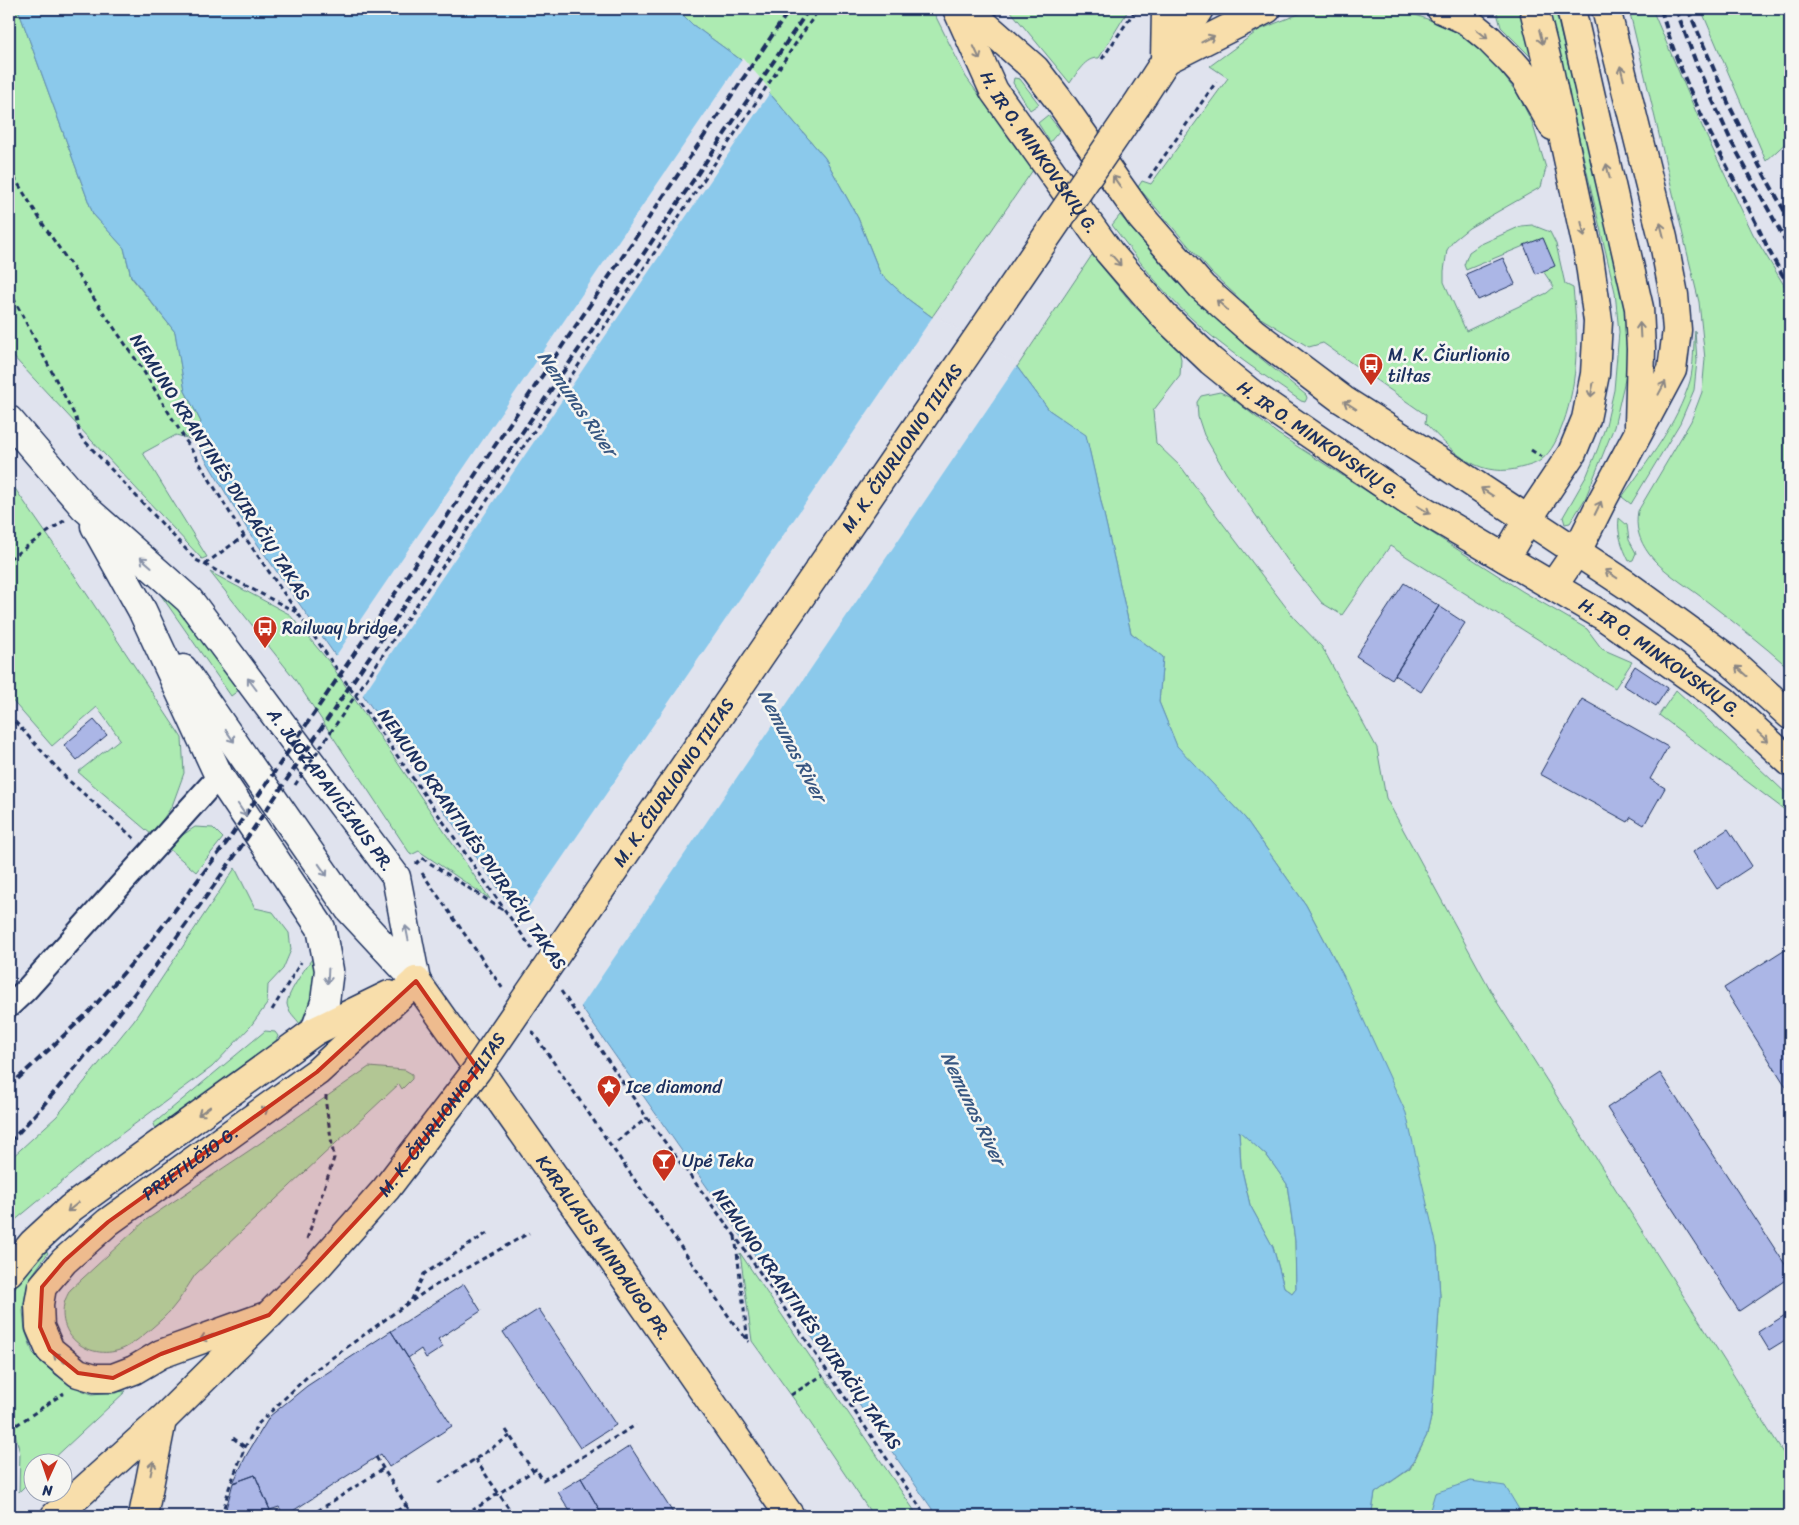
<svg xmlns="http://www.w3.org/2000/svg" width="1799" height="1525" viewBox="0 0 1799 1525" font-family="Sriracha,sans-serif">
	<style>
		.green { fill: #adebb2; stroke: #648d88 }
		.water { fill: #8bc9eb; stroke: #5e8bb3; fill-rule: evenodd }
		.pier { fill: #e0e3ee }
		.building { fill: #abb6e6; stroke: #1b2f5e }
		.lines { fill: none; stroke-linecap: round; stroke-linejoin: round }
		.street-casing { stroke: #1b2f5e; stroke-width: 26 }
		.secondary-casing { stroke: #1b2f5e; stroke-width: 31 }
		.primary-casing { stroke: #1b2f5e; stroke-width: 31 }
		.path { stroke: #1b2f5e; stroke-width: 3; stroke-dasharray: 5 4; stroke-linecap: butt }
		.street { stroke: #f6f6f2; stroke-width: 22 }
		.secondary { stroke: #f6f6f2; stroke-width: 28 }
		.primary { stroke: #f8deab; stroke-width: 28 }
		.rail { stroke: #1b2f5e; stroke-width: 4; stroke-dasharray: 8 4; stroke-linecap: butt }
		.primary-bridge-casing { stroke: #1b2f5e; stroke-width: 31; stroke-linecap: butt }
		.path-bridge { stroke: #1b2f5e; stroke-width: 3; stroke-dasharray: 5 4; stroke-linecap: butt }
		.primary-bridge { stroke: #f8deab; stroke-width: 28 }
		.oneway { stroke: #8a8684 }
		.oneway2 { stroke: #8892a8 }
		.marked { fill: #c8321e; fill-opacity: 0.2; stroke: #c8321e; stroke-width: 4; stroke-linejoin: round }
		.labels { text-anchor: middle; stroke-width: 5; stroke-linejoin: round; paint-order: stroke }
		.street-label { font-size: 18px; fill: #1b2f5e; stroke: #f6f6f2 }
		.poi-label { font-size: 18px; fill: #1b2f5e; stroke: #f6f6f2; text-anchor: start }
		.water-label { font-size: 19px; font-style: italic; fill: #375681; stroke: #f6f6f2 }
	</style>
	<rect width="100%" height="100%" fill="#e0e3ee"/>
	<filter id="ink" filterUnits="userSpaceOnUse"><feTurbulence type="fractalNoise" baseFrequency=".02" numOctaves="2"/><feDisplacementMap in="SourceGraphic" scale="10" xChannelSelector="R" yChannelSelector="G"/><feConvolveMatrix kernelMatrix="1 2 1 2 8 2 1 2 1" color-interpolation-filters="sRGB"/></filter>
	<g filter="url(#ink)">
		<path class="green" d="M9,9H18L93,214L124,248L131,277L175,332L185,391L201,422L194,440L176,435L143,453L207,557L202,559L9,352Z
			M677,9H932L966,77L1033,170L932,317L909,300L880,273L858,218L825,158L741,60L693,25Z
			M1009,9H1129L1099,58C1085,57 1077,73 1070,83Z
			M1311,9H1398L1430,20L1454,31L1490,58L1517,93L1532,122L1546,168L1541,187L1469,228L1454,240L1447,250L1444,271V282L1466,331L1547,293L1554,287L1543,271L1554,266L1543,238L1466,270L1464,265L1469,252L1479,245L1521,226L1532,225L1550,232L1556,244L1565,284L1573,288C1578,336 1579,379 1563,424C1558,437 1552,452 1541,460C1535,465 1523,467 1516,469C1475,477 1451,450 1425,423L1426,415L1323,343L1309,347L1259,317L1211,272L1138,187L1142,181L1151,184L1228,78L1210,66L1259,30Z
			M1496,9H1520L1532,58L1501,27Z
			M1549,9H1555L1629,313L1626,375L1614,427L1585,499L1570,523L1565,524L1563,517L1587,475L1598,448L1606,425L1614,390L1619,332L1615,292Z
			M1629,9H1652L1705,133L1753,234L1790,295V669C1761,643 1731,620 1700,596C1684,584 1661,570 1649,554C1639,540 1635,527 1638,511L1691,421L1702,392L1705,359L1699,302Z
			M1701,9H1790V139L1766,161Z
			M1014,78L1020,79L1039,104L1030,110L1013,83Z
			M1048,115L1060,130L1050,142L1038,123Z
			M1120,215L1175,280L1248,348L1306,395L1307,398L1305,402L1301,401C1264,375 1225,350 1191,318C1161,291 1137,258 1112,225Z
			M1092,255L1135,307L1178,347L1181,359L1180,376L1153,411L1156,443L1182,468L1211,508L1295,619L1322,647L1377,748L1386,798L1497,1002L1790,1464V1516H1523L1520,1511L1429,1513L1430,1516H1378L1372,1511L1375,1493L1410,1469L1427,1435L1432,1413L1440,1296L1437,1247L1344,977L1306,905L1245,818L1177,747L1159,702L1163,657L1131,633L1086,436L1049,410L1017,367Z
			M1695,331L1697,361L1694,390L1680,423L1631,504L1622,497C1648,461 1677,424 1690,381C1694,366 1693,347 1695,331Z
			M1220,392L1229,396L1278,434L1522,591L1587,629L1602,649L1632,662L1615,688L1390,546L1342,615L1322,603L1288,561L1226,473L1204,435L1198,417L1197,402L1201,396Z
			M9,480L57,549L182,738L184,773L172,806L152,835L78,772L120,739L97,707L52,746L9,697Z
			M1619,518L1627,525L1629,540L1636,553L1633,560L1629,561C1622,546 1617,534 1619,518Z
			M142,568L190,620L239,690L231,696Z
			M210,572L289,614L330,663L490,899L419,851L411,855L294,678Z
			M1676,690L1790,797V814L1659,715Z
			M195,827L213,828L223,838L196,872L169,849L181,836Z
			M235,868L255,908L273,912L289,933L291,950L283,969L268,985L267,1004L250,1027L212,1067L105,1146L13,1222L9,1228V1160L57,1116L134,1020Z
			M316,953C319,983 314,997 300,1024C296,1018 288,1012 287,1004C287,993 309,963 316,953Z
			M265,1031L275,1032L278,1036L276,1041L155,1129L153,1124Z
			M369,1067L405,1070L412,1074V1079L402,1089L399,1084L195,1275C187,1287 180,1300 171,1310C163,1319 140,1339 130,1345C99,1365 56,1342 64,1304C65,1299 68,1294 70,1290L146,1220L256,1146Z
			M1239,1130L1268,1157L1287,1184L1295,1241L1296,1288L1292,1293L1284,1287L1273,1247L1250,1205L1241,1166Z
			M46,1250L48,1253L33,1274L27,1287L23,1311L25,1330L33,1353L53,1373L81,1390L92,1394L126,1391L50,1462H32V1479L19,1492L20,1454L9,1407V1302L21,1274L42,1252Z
			M740,1253L918,1516H873L801,1409L752,1341Z"/>
		<path class="water" d="M18,9H677L693,25L741,60L825,158L858,218L880,273L909,300L932,317L1017,367L1049,410L1086,435L1131,633L1163,657L1159,702L1177,746L1245,818L1306,905L1344,977L1406,1113L1437,1247L1440,1296L1432,1413L1427,1435L1409,1469L1375,1493L1372,1511L1378,1516H937L249,532L194,440L201,422L185,391L175,332L131,276L124,248L93,214ZM1239,1131L1268,1157L1287,1184L1295,1241L1296,1288L1292,1293L1284,1287L1273,1247L1250,1205L1241,1166Z
			M1471,1481L1505,1486L1523,1516H1430L1429,1513L1435,1493Z"/>
		<path class="pier" d="M743,58L771,91L362,696L335,657Z
			M934,315L1018,364L580,1008L519,921Z"/>
		<path class="building" d="M1543,238L1555,266L1536,274L1524,245Z
			M1503,258L1515,284L1478,300L1466,274Z
			M1404,583L1439,606L1392,679L1356,656Z
			M1439,606L1465,623L1421,692L1395,675Z
			M1635,666L1668,688L1656,706L1623,685Z
			M1582,699L1668,747L1650,779L1665,788L1644,825L1631,817L1628,822L1540,774Z
			M94,720L107,735L77,760L64,745Z
			M1728,829L1752,866L1717,889L1693,852Z
			M1790,946V1093L1724,988Z
			M1660,1073L1790,1272V1277L1739,1311L1607,1108Z
			M464,1284L481,1311L438,1339L443,1347L426,1358L421,1349L408,1358L391,1331Z
			M539,1309L616,1425L580,1448L503,1332Z
			M1790,1312V1337L1769,1350L1758,1332Z
			M391,1331L452,1426L389,1467L381,1454L285,1516L279,1507L270,1510L255,1475L233,1483L246,1456L270,1416L307,1386Z
			M630,1446L675,1516H603L581,1478Z
			M255,1475L270,1510L262,1516H224L233,1483Z
			M581,1478L603,1516H573L558,1492Z"/>
		<g class="lines">
			<defs>
				<path id="street" d="M9,1006L26,990L219,776"/>
				<g id="secondary">
					<path id="s1" d="M9,420L84,507L189,600L396,877L416,981"/>
					<path d="M95,526L142,610L219,776L321,928L329,970L325,1002L315,1031"/>
					<path d="M183,669L349,909L416,981"/>
				</g>
				<g id="primary">
					<path id="s2" d="M957,9L994,91L1109,252L1164,316L1211,361L1253,395L1408,501L1605,617L1724,701L1790,762"/>
					<path d="M967,9L1035,69L1058,99L1141,217L1202,287L1254,333L1343,400L1447,466L1627,585L1727,658L1790,715"/>
					<path d="M1441,9L1466,20L1489,39L1512,62L1525,77L1553,126"/>
					<path d="M1571,9L1639,308L1641,349L1639,425"/>
					<path d="M1166,60L1267,9"/>
					<path d="M1165,61L1166,9"/>
					<path d="M1136,106L1199,9"/>
					<path d="M1505,558L1528,519L1572,453L1586,419L1595,374L1598,321L1589,257L1548,65L1534,9"/>
					<path d="M1553,586L1577,551L1603,499L1672,370L1677,330L1674,295L1663,238L1606,9"/>
					<path id="s3" d="M416,981L594,1233L790,1516"/>
					<path d="M9,1272L33,1243L71,1208L315,1031L389,995"/>
					<path id="s4" d="M269,1315L161,1354L134,1370L113,1378H95L78,1373L50,1350L40,1327L39,1304L42,1287L64,1261L108,1222L317,1072L416,981"/>
					<path d="M55,1516L162,1420L263,1320"/>
					<path d="M143,1516L162,1420"/>
				</g>
			</defs>
			<use href="#street" class="street-casing"/>
			<use href="#secondary" class="secondary-casing"/>
			<use href="#primary" class="primary-casing"/>
			<path class="path" d="M1102,59L1136,9
				M9,169L46,229L141,367L244,536L532,949
				M1149,178L1216,82
				M9,290L76,418L80,436L196,560L296,612
				M1531,450L1542,457
				M9,559L65,520
				M205,564L244,536
				M9,715L67,779L135,839
				M416,864L422,858L506,912
				M422,873L503,989
				M561,991L647,1118L735,1236L926,1516
				M272,1010L301,962
				M532,1031L734,1324L749,1342
				M617,1141L647,1118
				M735,1236L748,1342
				M307,1239L334,1158L326,1105V1095
				M412,1301L429,1289L529,1233
				M791,1395L823,1375
				M9,1430L64,1393
				M506,1430L533,1471
				M233,1438L245,1447
				M376,1457L406,1505L389,1516
				M475,1459L514,1516
				M439,1483L510,1436
				M406,1505L414,1516
				M222,1516L229,1488L245,1447L258,1424L311,1373L411,1301L424,1274L489,1232
				M310,1516L384,1468
				M464,1516L536,1469L543,1480L636,1425"/>
			<use href="#street" class="street"/>
			<use href="#secondary" class="secondary"/>
			<use href="#primary" class="primary"/>
			<path class="rail" d="M1661,9C1679,78 1714,141 1747,205C1761,232 1772,261 1790,286
				M1676,9L1698,68L1732,143L1790,249
				M1688,9L1730,107L1759,165L1790,221
				M9,1087L90,1011L149,944L227,842L790,9
				M9,1143C150,991 262,816 378,644C522,433 666,221 809,9"/>
			<defs>
				<g id="primary-bridge">
					<path id="s5" d="M269,1315L316,1268L386,1189L477,1070L1136,106"/>
				</g>
			</defs>
			<use href="#primary-bridge" class="primary-bridge-casing"/>
			<path class="path-bridge" d="M295,785L819,9"/>
			<use href="#primary-bridge" class="primary-bridge"/>
		</g>
		<defs><path id="oneway-shaft" d="M-6 0H5M1.5-3L5.5 0L1.5 3" fill="none" stroke-width="1.6" stroke-linecap="round" stroke-linejoin="round" transform="scale(1.25)"/></defs>
		<g class="oneway">
			<use href="#oneway-shaft" transform="translate(1482 34) rotate(39)"/>
			<use href="#oneway-shaft" transform="translate(1541 37) rotate(76)"/>
			<use href="#oneway-shaft" transform="translate(1208 39) rotate(-27)"/>
			<use href="#oneway-shaft" transform="translate(977 53) rotate(65)"/>
			<use href="#oneway-shaft" transform="translate(1622 73) rotate(-104)"/>
			<use href="#oneway-shaft" transform="translate(1608 171) rotate(-103)"/>
			<use href="#oneway-shaft" transform="translate(1117 182) rotate(-125)"/>
			<use href="#oneway-shaft" transform="translate(1583 229) rotate(77)"/>
			<use href="#oneway-shaft" transform="translate(1662 230) rotate(-104)"/>
			<use href="#oneway-shaft" transform="translate(1116 260) rotate(49)"/>
			<use href="#oneway-shaft" transform="translate(1222 305) rotate(-138)"/>
			<use href="#oneway-shaft" transform="translate(1640 330) rotate(-93)"/>
			<use href="#oneway-shaft" transform="translate(1662 388) rotate(-62)"/>
			<use href="#oneway-shaft" transform="translate(1592 390) rotate(102)"/>
			<use href="#oneway-shaft" transform="translate(1350 405) rotate(-148)"/>
			<use href="#oneway-shaft" transform="translate(1487 492) rotate(-147)"/>
			<use href="#oneway-shaft" transform="translate(1598 508) rotate(-64)"/>
			<use href="#oneway-shaft" transform="translate(1424 510) rotate(31)"/>
			<use href="#oneway-shaft" transform="translate(1611 574) rotate(-147)"/>
			<use href="#oneway-shaft" transform="translate(1741 671) rotate(-138)"/>
			<use href="#oneway-shaft" transform="translate(1763 737) rotate(43)"/>
			<use href="#oneway-shaft" transform="translate(204 1111) rotate(144)"/>
			<use href="#oneway-shaft" transform="translate(262 1112) rotate(-35)"/>
			<use href="#oneway-shaft" transform="translate(73 1207) rotate(141)"/>
			<use href="#oneway-shaft" transform="translate(207 1337) rotate(160)"/>
			<use href="#oneway-shaft" transform="translate(59 1358) rotate(-140)"/>
			<use href="#oneway-shaft" transform="translate(152 1468) rotate(-78)"/>
		</g>
		<g class="oneway2">
			<use href="#oneway-shaft" transform="translate(146 562) rotate(-139)"/>
			<use href="#oneway-shaft" transform="translate(252 684) rotate(-127)"/>
			<use href="#oneway-shaft" transform="translate(230 736) rotate(55)"/>
			<use href="#oneway-shaft" transform="translate(242 810) rotate(56)"/>
			<use href="#oneway-shaft" transform="translate(323 870) rotate(55)"/>
			<use href="#oneway-shaft" transform="translate(407 933) rotate(-101)"/>
			<use href="#oneway-shaft" transform="translate(328 976) rotate(93)"/>
		</g>
	</g>
	<path class="marked" d="M416,981L478,1069L386,1189L269,1315L161,1354L113,1378L78,1373L50,1350L40,1327L42,1287L64,1261L108,1222L317,1072Z"/>
	<defs>
		<symbol id="bus-pin" viewBox="-11 -11 22 30"><path d="M0 17L-7.5 6A9.5 9.5 0 1 1 7.5 6Z" fill="#c8321e" stroke="#f6f6f2"/><path d="M-5-6H5V4H4V6H2V4H-2V6H-4V4H-5ZM-3.5-4V0h7V-4ZM-3.5 1.2v1.5H-2V1.2ZM2 1.2v1.5H3.5V1.2Z" fill="#fff"/></symbol>
		<symbol id="sight-pin" viewBox="-11 -11 22 30"><path d="M0 17L-7.5 6A9.5 9.5 0 1 1 7.5 6Z" fill="#c8321e" stroke="#f6f6f2"/><path d="M0-6L1.8-2.2L6-1.7L2.9 1.2L3.7 5.4L0 3.3L-3.7 5.4L-2.9 1.2L-6-1.7L-1.8-2.2Z" fill="#fff"/></symbol>
		<symbol id="bar-pin" viewBox="-11 -11 22 30"><path d="M0 17L-7.5 6A9.5 9.5 0 1 1 7.5 6Z" fill="#c8321e" stroke="#f6f6f2"/><path d="M-6-5H6L.8 .8V4.5H3.5V6h-7V4.5H-.8V.8Z" fill="#fff"/></symbol>
	</defs>
	<g fill-rule="evenodd">
		<use href="#bus-pin" x="1357" y="351" width="28" height="38"/>
		<use href="#bus-pin" x="251" y="614" width="28" height="38"/>
		<use href="#sight-pin" x="595" y="1073" width="28" height="38"/>
		<use href="#bar-pin" x="650" y="1147" width="28" height="38"/>
	</g>
	<g class="labels">
		<g class="street-label">
			<text dy="6" stroke="none"><textPath href="#s2" startOffset="166">H. IR O. MINKOVSKIŲ G.</textPath></text>
			<text dy="6" stroke="none"><textPath href="#s2" startOffset="571">H. IR O. MINKOVSKIŲ G.</textPath></text>
			<text dy="6" stroke="none"><textPath href="#s5" startOffset="1075">M. K. ČIURLIONIO TILTAS</textPath></text>
			<text transform="translate(220 467) rotate(57)" y="6">NEMUNO KRANTINĖS DVIRAČIŲ TAKAS</text>
			<text dy="6" stroke="none"><textPath href="#s2" startOffset="976">H. IR O. MINKOVSKIŲ G.</textPath></text>
			<text dy="6" stroke="none"><textPath href="#s5" startOffset="670">M. K. ČIURLIONIO TILTAS</textPath></text>
			<text dy="6" stroke="none"><textPath href="#s1" startOffset="492">A. JUOZAPAVIČIAUS PR.</textPath></text>
			<text transform="translate(472 839) rotate(55)" y="6">NEMUNO KRANTINĖS DVIRAČIŲ TAKAS</text>
			<text dy="6" stroke="none"><textPath href="#s5" startOffset="265">M. K. ČIURLIONIO TILTAS</textPath></text>
			<text dy="6" stroke="none"><textPath href="#s4" startOffset="500">PRIETILČIO G.</textPath></text>
			<text dy="6" stroke="none"><textPath href="#s3" startOffset="326">KARALIAUS MINDAUGO PR.</textPath></text>
			<text transform="translate(807 1319) rotate(55)" y="6">NEMUNO KRANTINĖS DVIRAČIŲ TAKAS</text>
		</g>
		<g class="poi-label">
			<text x="1388" y="361">M. K. Čiurlionio<tspan x="1388" dy="21">tiltas</tspan></text>
			<text x="282" y="634">Railway bridge</text>
			<text x="626" y="1093">Ice diamond</text>
			<text x="682" y="1167">Upė Teka</text>
		</g>
		<g class="water-label">
			<text transform="translate(578 403) rotate(55)" y="7">Nemunas River</text>
			<text transform="translate(793 745) rotate(62)" y="7">Nemunas River</text>
			<text transform="translate(974 1108) rotate(64)" y="7">Nemunas River</text>
		</g>
	</g>
	<rect width="1799" height="1525" fill="none" stroke="#f6f6f2" stroke-width="30"/>
	<rect x="15" y="15" width="1769" height="1495" fill="none" stroke="#1b2f5e" stroke-width="2" filter="url(#ink)"/>
	<g transform="translate(48 1478) rotate(183)"><circle r="24" fill="#f6f6f2" stroke="#9ea6b7"/>
	<path d="M0-4L9 19L0 12L-9 19Z" fill="#c8321e"/>
	<text y="-8" font-size="14" font-weight="bold" text-anchor="middle" fill="#1b2f5e">N</text>
	</g>
</svg>
